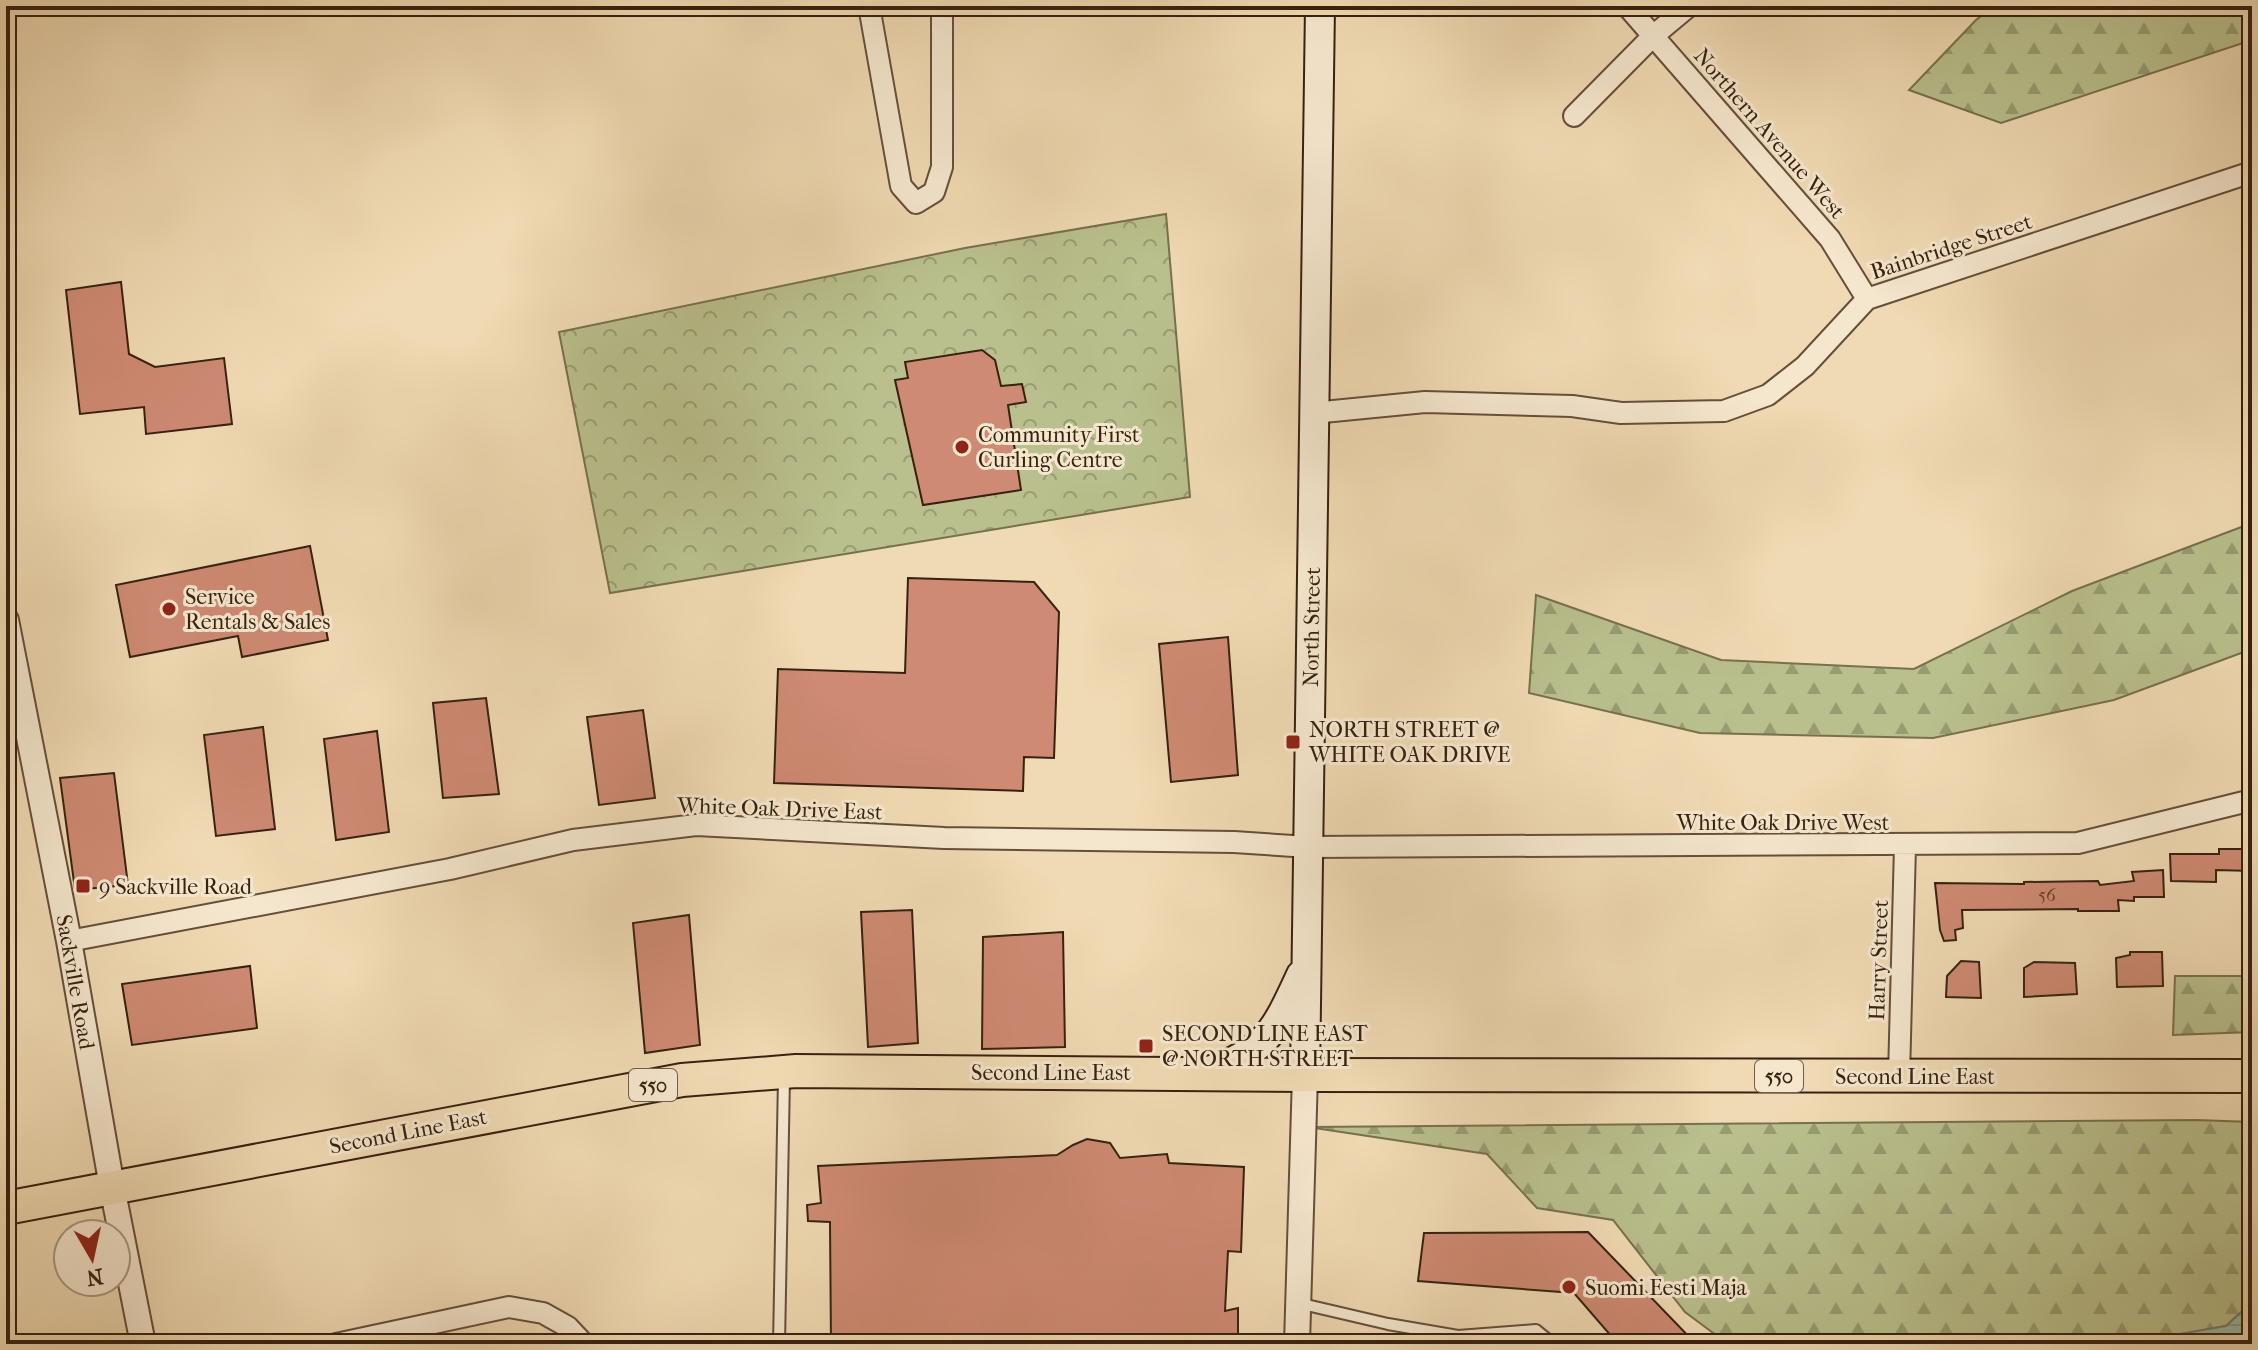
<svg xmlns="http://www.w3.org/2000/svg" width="2258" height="1350" viewBox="0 0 2258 1350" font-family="'IM FELL French Canon',serif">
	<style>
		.forest { fill: url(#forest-firs); stroke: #78704f; stroke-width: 2 }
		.park { fill: url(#park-crowns); stroke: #78704f; stroke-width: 2 }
		.water { fill: url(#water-rules); stroke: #727d6d; stroke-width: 2 }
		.building { fill: #ce8a73; stroke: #372111; stroke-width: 2 }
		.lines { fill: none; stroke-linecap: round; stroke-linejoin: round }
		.service-casing { stroke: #654f3a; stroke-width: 14 }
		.minor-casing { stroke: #654f3a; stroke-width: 24 }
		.tertiary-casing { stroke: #654f3a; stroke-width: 28 }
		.secondary-casing { stroke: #372111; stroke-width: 32 }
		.trunk-casing { stroke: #372111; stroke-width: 36 }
		.service { stroke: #f5e7ce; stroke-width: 10 }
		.minor { stroke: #f5e7ce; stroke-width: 20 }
		.tertiary { stroke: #f5e7ce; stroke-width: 24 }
		.secondary { stroke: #f5e7ce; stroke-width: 28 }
		.trunk { stroke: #f0dab3; stroke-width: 32 }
		.poi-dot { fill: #8f2418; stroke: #f5e7ce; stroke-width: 3 }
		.labels { text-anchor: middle; stroke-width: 6; stroke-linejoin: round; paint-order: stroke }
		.number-label { font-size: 18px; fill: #5d3b2a }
		.shield { fill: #f5e7ce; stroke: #705c4a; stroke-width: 2 }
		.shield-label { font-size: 20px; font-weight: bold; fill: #372111 }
		.street-label { font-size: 22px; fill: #372111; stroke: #f5e7ce }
		.poi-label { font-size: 22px; fill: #372111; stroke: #f5e7ce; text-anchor: start }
	</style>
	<defs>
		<pattern id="forest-firs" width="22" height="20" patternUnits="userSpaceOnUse" patternTransform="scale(2)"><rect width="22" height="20" fill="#b9c08d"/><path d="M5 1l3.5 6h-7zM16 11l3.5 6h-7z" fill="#979c72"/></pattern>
		<pattern id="park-crowns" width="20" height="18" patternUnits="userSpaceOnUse" patternTransform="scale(2)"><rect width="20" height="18" fill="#b9c08d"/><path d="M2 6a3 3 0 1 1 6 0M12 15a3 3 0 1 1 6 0" fill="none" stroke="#979c72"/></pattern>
		<pattern id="water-rules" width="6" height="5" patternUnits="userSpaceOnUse" patternTransform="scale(2)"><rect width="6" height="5" fill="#9abbab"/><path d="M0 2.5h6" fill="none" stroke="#85a092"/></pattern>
	</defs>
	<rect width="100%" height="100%" fill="#f0dab3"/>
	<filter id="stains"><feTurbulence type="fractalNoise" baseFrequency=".0025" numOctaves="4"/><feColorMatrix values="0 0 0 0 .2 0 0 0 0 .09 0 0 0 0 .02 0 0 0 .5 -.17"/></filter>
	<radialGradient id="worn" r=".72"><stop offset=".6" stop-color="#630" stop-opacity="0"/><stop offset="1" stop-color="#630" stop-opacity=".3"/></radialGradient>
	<path class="forest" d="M1994,6H2252V40L2001,123L1909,90L1976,20Z
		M2252,523V649L2114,700L1933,738L1700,733L1529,693L1536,595L1721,660L1914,669L2072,591Z
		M2175,976H2252V1032L2173,1035Z
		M2196,1120L2252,1122V1302L2226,1326L2170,1336L2193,1344H1728L1685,1312L1613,1220L1537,1208L1487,1154L1308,1127Z"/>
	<path class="park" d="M1166,214L1190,497L610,593L559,332L965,248Z"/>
	<path class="water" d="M2252,1302V1344H2193L2168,1336L2226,1326Z"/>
	<path class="building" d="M121,282L129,354L155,367L224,358L232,424L146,434L144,407L80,414L66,290Z
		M982,350L995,360L1001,386L1022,384L1026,402L1008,405L1021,490L923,505L895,380L908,378L905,362Z
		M310,546L328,640L242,657L238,636L130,657L116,585Z
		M908,578L1034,582L1059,612L1054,758L1024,757L1023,791L774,783L778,669L905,673Z
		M1228,637L1238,775L1171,782L1159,644Z
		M486,698L499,794L443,798L433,703Z
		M643,710L655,798L599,805L587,717Z
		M263,727L275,829L216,836L204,735Z
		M377,731L389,832L336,840L324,739Z
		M114,773L128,885L75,890L60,778Z
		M2219,849H2252V871L2216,870V882L2171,881L2170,854H2219Z
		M2163,870L2164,897H2134V901L2118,900L2119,911H2078V909L1962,910L1963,928L1955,930L1956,940L1944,941L1940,930L1935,883L2024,884V882L2098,881L2100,885L2134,881L2132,872Z
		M912,910L918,1043L868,1047L861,912Z
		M689,915L700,1045L645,1053L633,923Z
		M1063,932L1065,1047L982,1049L983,937Z
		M2130,952H2162L2163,986L2117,987L2116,958L2130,955Z
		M1961,961L1979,962L1981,998L1946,997L1947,976Z
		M2034,962L2075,963L2077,994L2024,997V968Z
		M250,966L257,1028L132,1045L122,984Z
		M1087,1139L1110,1143L1120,1158L1167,1154L1169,1163L1244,1167L1241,1252L1228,1251L1225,1311L1238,1308V1339L1160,1336L1159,1344H1069V1340L897,1336L896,1344H831L830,1222L808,1221L807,1205L821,1203L818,1166L1057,1155L1073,1145Z
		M1588,1232L1696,1344H1618L1574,1293L1418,1281L1424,1233Z"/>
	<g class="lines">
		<defs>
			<path id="service" d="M1298,1303L1388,1324L1458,1336L1536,1330L1553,1344
				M779,1344L784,1078"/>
			<path id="minor" d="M869,6L901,186L916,203L934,192L942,167V6
				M1627,6L1830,239L1867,299
				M1574,116L1653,36L1689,6
				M1313,413L1425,402L1572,406L1621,413L1724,411L1768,395L1805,366L1867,299L2252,172
				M69,941L450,869L573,840L696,825L944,838L1234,842L1308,847L2078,843L2252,800
				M1899,1076L1905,846
				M336,1344L509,1307L543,1313L568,1327L584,1344"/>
			<path id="tertiary" d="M6,620L69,941L112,1187L143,1344
				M1297,1344L1305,1075"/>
			<path id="secondary" d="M1206,1072C1267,1051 1275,1031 1301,975
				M1305,1075L1320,6"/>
			<path id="trunk" d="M6,1208L682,1080L796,1071L1305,1075L2252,1076"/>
		</defs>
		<use href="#service" class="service-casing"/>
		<use href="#minor" class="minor-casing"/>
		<use href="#tertiary" class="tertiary-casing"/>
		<use href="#secondary" class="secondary-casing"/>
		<use href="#trunk" class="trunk-casing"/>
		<use href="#service" class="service"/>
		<use href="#minor" class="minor"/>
		<use href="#tertiary" class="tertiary"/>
		<use href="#secondary" class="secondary"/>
		<use href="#trunk" class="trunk"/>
	</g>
	<g class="poi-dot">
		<circle cx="962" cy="447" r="8"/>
		<circle cx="169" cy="609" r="8"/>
		<rect x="1285" y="734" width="16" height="16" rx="4"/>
		<rect x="75" y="878" width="16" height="16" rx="4"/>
		<rect x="1138" y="1038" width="16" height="16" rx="4"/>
		<circle cx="1569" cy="1287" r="8"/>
	</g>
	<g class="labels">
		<g class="number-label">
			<text x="2047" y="901">56</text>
		</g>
		<g class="shield">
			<rect x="1755" y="1060" width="48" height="32" rx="6"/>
			<rect x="629" y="1069" width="48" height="32" rx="6"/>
		</g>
		<g class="shield-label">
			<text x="1779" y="1083">550</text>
			<text x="653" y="1092">550</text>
		</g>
		<g class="street-label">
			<text transform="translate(1770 133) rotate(49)" y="8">Northern Avenue West</text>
			<text transform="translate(1951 246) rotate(-18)" y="8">Bainbridge Street</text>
			<text transform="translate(1311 627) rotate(-89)" y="8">North Street</text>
			<text transform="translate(780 808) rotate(2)" y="8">White Oak Drive East</text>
			<text x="1783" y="830">White Oak Drive West</text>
			<text transform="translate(1878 960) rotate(-88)" y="8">Harry Street</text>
			<text transform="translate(76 982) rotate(80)" y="8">Sackville Road</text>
			<text x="1051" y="1080">Second Line East</text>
			<text x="1915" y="1084">Second Line East</text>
			<text transform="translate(408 1131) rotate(-11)" y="8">Second Line East</text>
		</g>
		<g class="poi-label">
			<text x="978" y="442">Community First<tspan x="978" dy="25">Curling Centre</tspan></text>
			<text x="185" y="604">Service<tspan x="185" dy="25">Rentals &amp; Sales</tspan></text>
			<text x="1309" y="737">NORTH STREET @<tspan x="1309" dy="25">WHITE OAK DRIVE</tspan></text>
			<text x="99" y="894">9 Sackville Road</text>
			<text x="1162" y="1041">SECOND LINE EAST<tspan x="1162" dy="25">@ NORTH STREET</tspan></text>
			<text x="1585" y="1295">Suomi Eesti Maja</text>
		</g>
	</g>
	<rect width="2258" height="1350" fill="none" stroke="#f0dab3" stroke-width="32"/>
	<rect x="8" y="8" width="2242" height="1334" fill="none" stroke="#372111" stroke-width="4"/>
	<rect x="16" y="16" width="2226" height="1318" fill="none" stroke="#372111" stroke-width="2"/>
	<g transform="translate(92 1258) rotate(171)"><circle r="38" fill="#f5e7ce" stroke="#a99882" stroke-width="2"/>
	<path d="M0-6L14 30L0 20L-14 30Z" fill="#8f2418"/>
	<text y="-12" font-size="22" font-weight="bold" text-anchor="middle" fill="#372111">N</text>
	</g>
	<rect width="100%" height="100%" filter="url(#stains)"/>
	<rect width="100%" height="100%" fill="url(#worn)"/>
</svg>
